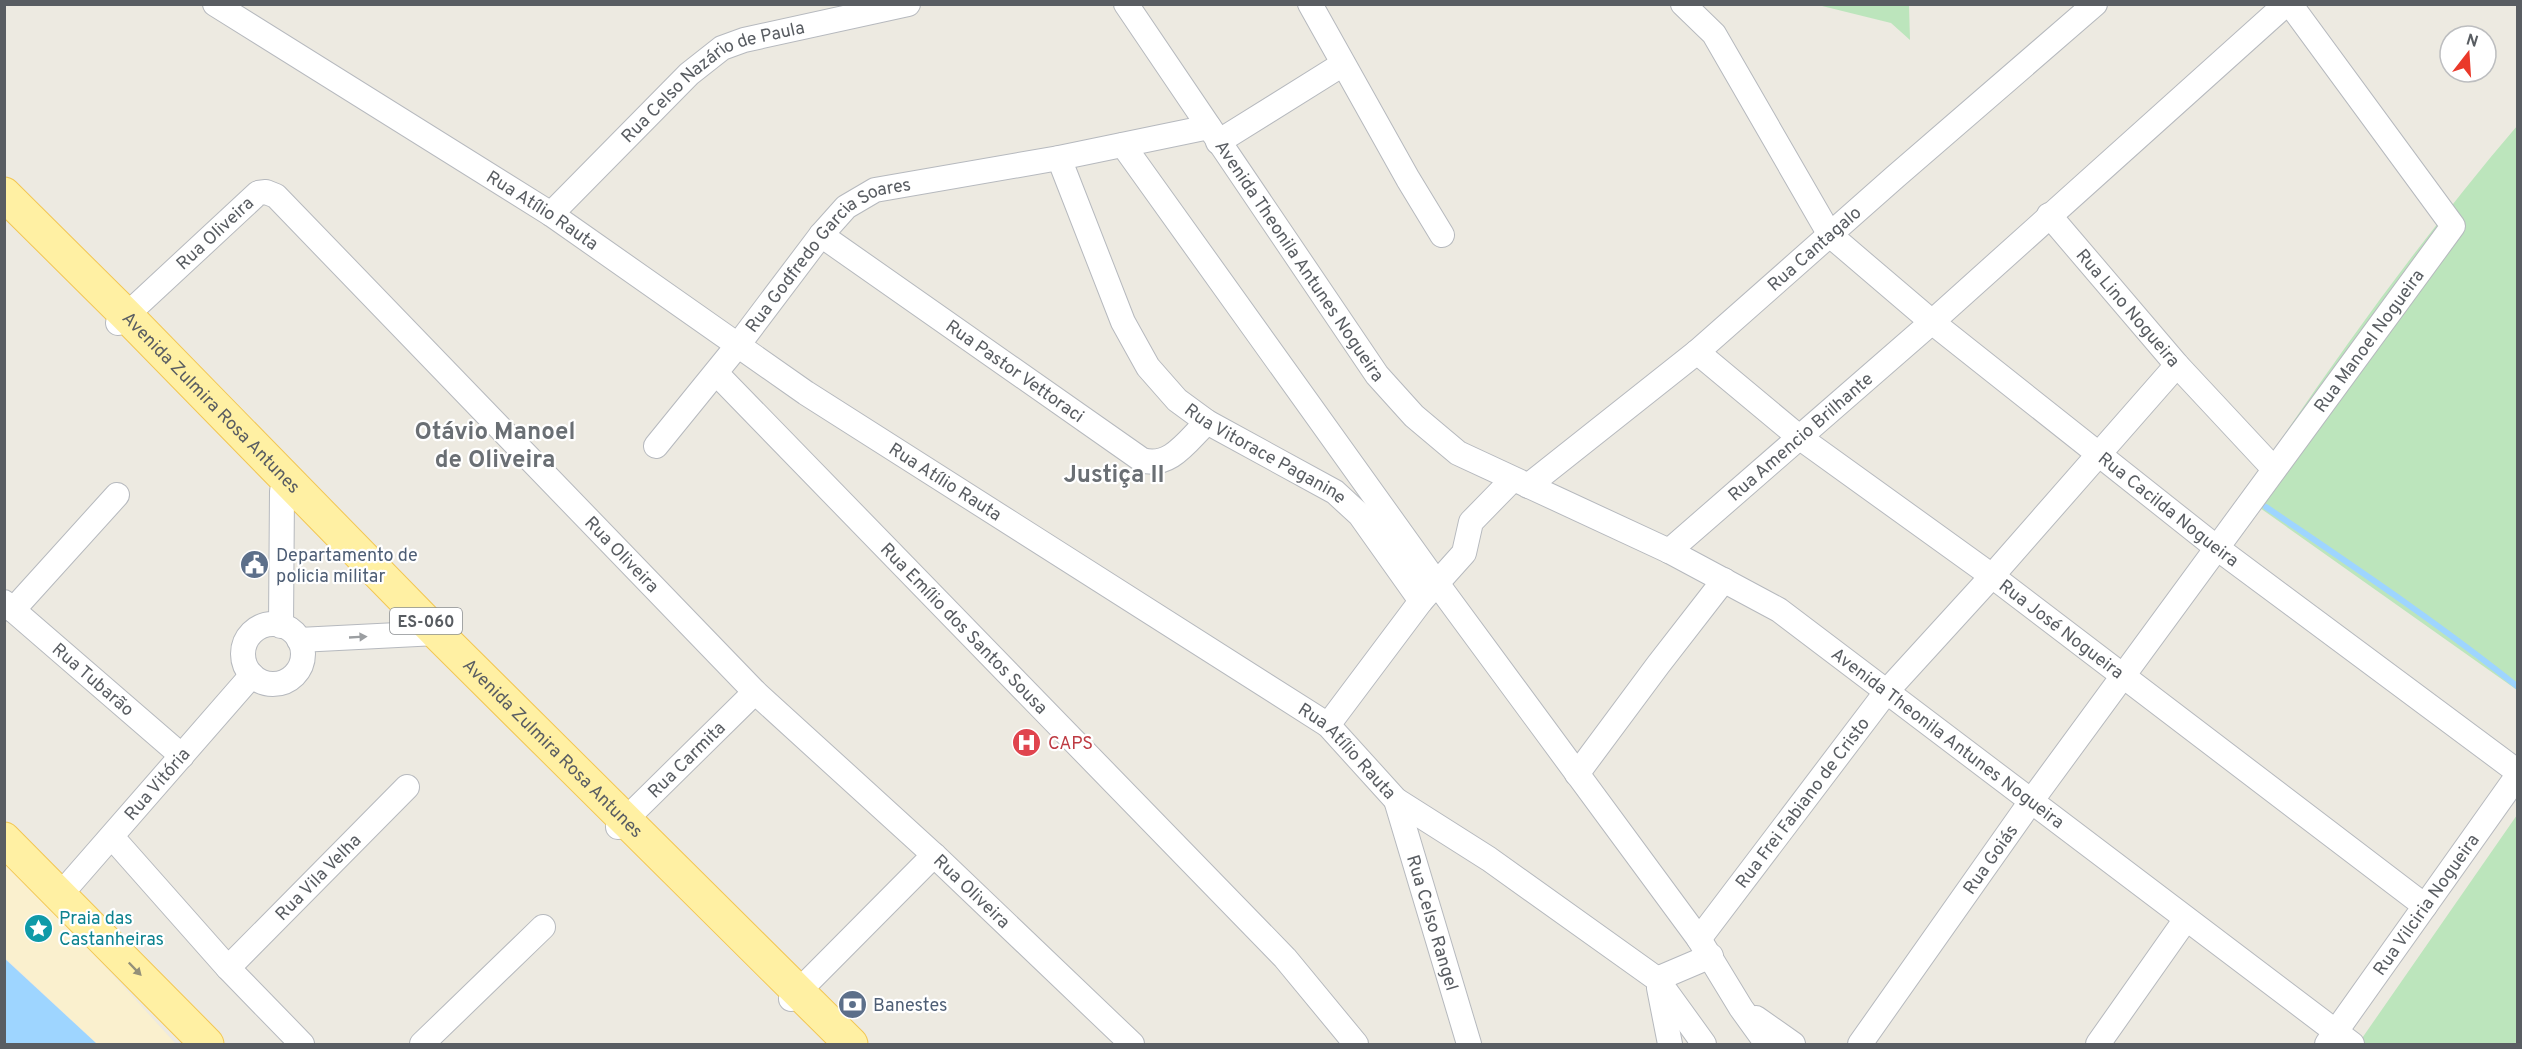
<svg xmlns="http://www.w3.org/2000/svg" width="2522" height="1049" viewBox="0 0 2522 1049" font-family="Overpass,sans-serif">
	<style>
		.green { fill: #bce5bc }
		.sand { fill: #faf0ce }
		.water { fill: #9ed5ff }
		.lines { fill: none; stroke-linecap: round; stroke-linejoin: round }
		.stream { stroke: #9ed5ff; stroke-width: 6 }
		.street-casing { stroke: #b6b9be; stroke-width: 26 }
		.primary-casing { stroke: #f2c654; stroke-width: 35 }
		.street { stroke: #fff; stroke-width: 24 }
		.primary { stroke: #fff0a3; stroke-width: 33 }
		.oneway { fill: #9b9ea1 }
		.oneway2 { fill: #939079 }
		.labels { text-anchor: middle; stroke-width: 4.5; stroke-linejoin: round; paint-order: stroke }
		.shield { fill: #fff; stroke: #8b8e91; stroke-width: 1.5 }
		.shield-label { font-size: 16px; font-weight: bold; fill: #595d62 }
		.street-label { font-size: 18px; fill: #595d62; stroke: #fff }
		.service-label { font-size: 18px; fill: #4e5e75; stroke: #fff; text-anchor: start }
		.health-label { font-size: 18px; fill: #be3a42; stroke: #fff; text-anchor: start }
		.culture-label { font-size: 18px; fill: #0d838f; stroke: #fff; text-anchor: start }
		.district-label { font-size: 24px; font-weight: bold; fill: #6a6f74; stroke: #fff }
	</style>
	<rect width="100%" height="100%" fill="#edeae1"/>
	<path class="green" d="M1818,5H1909L1910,40L1891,23Z
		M2517,126V690L2243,496C2328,368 2418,242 2517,126Z
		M2517,815V1044H2358Z"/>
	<path class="sand" d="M4,862L43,898L176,1044H97L5,958Z"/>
	<path class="water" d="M4,958L97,1044H5Z"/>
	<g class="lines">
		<path class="stream" d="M2266,507C2351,565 2437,622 2518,687"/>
		<defs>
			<g id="street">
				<path id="s1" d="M215,4L551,214L806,393L1328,725L1396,800L1489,859L1657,979L1704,1044"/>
				<path id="s2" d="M1126,4L1377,375L1414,416L1458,453L1669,551L1779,610L2352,1044"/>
				<path d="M1310,4L1408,179L1442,235"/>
				<path id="s3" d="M1683,4L1714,34L1830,235L1932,322L2217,548L2518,772"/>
				<path d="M1218,142L1343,64"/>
				<path d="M1123,145L1436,582L1699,939L1741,1008L1767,1044"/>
				<path id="s4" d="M1059,158L1123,322L1148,367L1177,400L1207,422L1335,492L1360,515L1421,601"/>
				<path id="s5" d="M551,214L689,74L722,48L744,40L908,4"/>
				<path id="s6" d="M2049,215L2177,365L2274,469"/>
				<path id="s7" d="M821,235L1142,460C1170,469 1188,440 1207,422"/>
				<path id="s8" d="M118,323L258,193L266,192L276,196L755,692L934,855L1132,1044"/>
				<path id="s9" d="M1697,352L1799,437L1992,576L2425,906"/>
				<path id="s10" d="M716,373L1285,958L1356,1044"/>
				<path id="s11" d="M656,446L738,345L821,235L846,207L875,190L1059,158L1209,127"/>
				<path id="s12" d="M1528,486L1697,352L1895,177L2095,4"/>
				<path id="s13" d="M1669,551L1932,322L2286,4"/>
				<path id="s14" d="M4,602L182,756"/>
				<path d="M13,610L117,495"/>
				<circle cx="273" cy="654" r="30"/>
				<path d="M281,626L282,491L290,482"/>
				<path d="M299,640L437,633"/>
				<path d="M1328,725L1421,601L1464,553L1471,522L1512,480"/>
				<path d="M1577,774L1658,665L1724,580"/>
				<path id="s15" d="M1396,800L1469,1044"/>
				<path id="s16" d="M618,827L755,692"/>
				<path d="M112,837L228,968L302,1044"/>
				<path id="s17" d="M61,894L252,675"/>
				<path id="s18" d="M1699,939L1887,691L1992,576L2177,365"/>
				<path id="s19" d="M228,968L407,787"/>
				<path d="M1657,979L1711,956"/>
				<path d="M1659,988L1670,1044"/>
				<path d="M791,999L934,855"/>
				<path d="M1756,1018L1793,1044"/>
				<path d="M422,1044L543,927"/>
				<path id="s20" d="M1860,1044L2032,800L2453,226L2290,4"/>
				<path d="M2098,1044L2186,919"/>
				<path id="s21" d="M2327,1044L2518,775"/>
			</g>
			<g id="primary">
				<path id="s22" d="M4,194L126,315L437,633L851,1044"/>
				<path d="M4,839L207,1044"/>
			</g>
		</defs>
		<use href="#street" class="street-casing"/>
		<use href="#primary" class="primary-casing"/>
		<use href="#street" class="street"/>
		<use href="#primary" class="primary"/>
	</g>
	<defs><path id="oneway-solid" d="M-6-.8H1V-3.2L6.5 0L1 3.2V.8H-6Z" transform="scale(1.5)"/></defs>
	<use class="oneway" href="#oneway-solid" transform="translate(358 637) rotate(-3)"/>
	<use class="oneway2" href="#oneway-solid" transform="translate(135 969) rotate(46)"/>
	<defs>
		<symbol id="civic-disc" viewBox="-11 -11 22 22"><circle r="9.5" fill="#5c6f8a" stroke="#fff"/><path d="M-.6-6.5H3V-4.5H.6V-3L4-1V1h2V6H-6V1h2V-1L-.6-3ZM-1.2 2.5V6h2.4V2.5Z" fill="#fff"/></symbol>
		<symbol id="hospital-disc" viewBox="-11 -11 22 22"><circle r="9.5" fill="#e0444e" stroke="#fff"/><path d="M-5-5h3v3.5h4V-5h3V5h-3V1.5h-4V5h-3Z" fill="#fff"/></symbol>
		<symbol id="sight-disc" viewBox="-11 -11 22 22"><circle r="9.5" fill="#0f9aa8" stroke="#fff"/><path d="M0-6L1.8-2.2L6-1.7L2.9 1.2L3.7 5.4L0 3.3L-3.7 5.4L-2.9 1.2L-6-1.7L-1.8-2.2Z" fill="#fff"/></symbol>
		<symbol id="bank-disc" viewBox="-11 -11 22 22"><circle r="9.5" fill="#5c6f8a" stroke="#fff"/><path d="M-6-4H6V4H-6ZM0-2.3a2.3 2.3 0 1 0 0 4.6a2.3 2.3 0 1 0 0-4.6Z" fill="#fff"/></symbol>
	</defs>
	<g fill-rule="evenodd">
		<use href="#civic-disc" x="238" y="548" width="33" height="33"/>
		<use href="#hospital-disc" x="1010" y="726" width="33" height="33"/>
		<use href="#sight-disc" x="22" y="912" width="33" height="33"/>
		<use href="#bank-disc" x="836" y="988" width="33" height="33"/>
	</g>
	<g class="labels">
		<rect class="shield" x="390" y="608" width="72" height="26" rx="4.5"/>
		<g class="shield-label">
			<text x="426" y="627">ES-060</text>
		</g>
		<g class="street-label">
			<text dy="6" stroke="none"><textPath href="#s5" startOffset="214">Rua Celso Nazário de Paula</textPath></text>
			<text dy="6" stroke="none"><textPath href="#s1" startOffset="387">Rua Atílio Rauta</textPath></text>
			<text dy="6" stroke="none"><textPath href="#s8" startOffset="132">Rua Oliveira</textPath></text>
			<text dy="6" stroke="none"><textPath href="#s12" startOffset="372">Rua Cantagalo</textPath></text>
			<text dy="6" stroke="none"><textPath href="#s11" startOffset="262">Rua Godfredo Garcia Soares</textPath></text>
			<text dy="6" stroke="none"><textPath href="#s2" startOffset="310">Avenida Theonila Antunes Nogueira</textPath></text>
			<text dy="6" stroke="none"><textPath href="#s6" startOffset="122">Rua Lino Nogueira</textPath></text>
			<text dy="6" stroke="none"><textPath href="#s20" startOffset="868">Rua Manoel Nogueira</textPath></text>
			<text dy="6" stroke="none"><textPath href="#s7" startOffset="237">Rua Pastor Vettoraci</textPath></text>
			<text dy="6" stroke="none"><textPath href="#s22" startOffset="294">Avenida Zulmira Rosa Antunes</textPath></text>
			<text dy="6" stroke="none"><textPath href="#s13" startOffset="174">Rua Amencio Brilhante</textPath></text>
			<text dy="6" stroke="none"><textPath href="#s4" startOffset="375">Rua Vitorace Paganine</textPath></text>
			<text dy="6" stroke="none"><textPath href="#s1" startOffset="873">Rua Atílio Rauta</textPath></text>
			<text dy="6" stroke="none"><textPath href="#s3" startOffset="711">Rua Cacilda Nogueira</textPath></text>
			<text dy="6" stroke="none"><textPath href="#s8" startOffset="708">Rua Oliveira</textPath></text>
			<text dy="6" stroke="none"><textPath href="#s10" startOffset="356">Rua Emílio dos Santos Sousa</textPath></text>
			<text dy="6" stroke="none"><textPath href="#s9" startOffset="458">Rua José Nogueira</textPath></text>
			<text dy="6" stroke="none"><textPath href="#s14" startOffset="118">Rua Tubarão</textPath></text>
			<text dy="6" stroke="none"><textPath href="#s2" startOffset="1130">Avenida Theonila Antunes Nogueira</textPath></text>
			<text dy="6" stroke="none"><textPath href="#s22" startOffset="780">Avenida Zulmira Rosa Antunes</textPath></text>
			<text dy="6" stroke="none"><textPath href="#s1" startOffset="1358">Rua Atílio Rauta</textPath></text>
			<text dy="6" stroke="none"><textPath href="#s16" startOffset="96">Rua Carmita</textPath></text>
			<text dy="6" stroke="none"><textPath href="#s17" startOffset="146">Rua Vitória</textPath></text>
			<text dy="6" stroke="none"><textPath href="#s18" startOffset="171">Rua Frei Fabiano de Cristo</textPath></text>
			<text dy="6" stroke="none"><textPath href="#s20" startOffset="226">Rua Goiás</textPath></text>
			<text dy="6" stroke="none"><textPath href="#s19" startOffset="128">Rua Vila Velha</textPath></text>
			<text dy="6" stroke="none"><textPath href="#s8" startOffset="1194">Rua Oliveira</textPath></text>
			<text dy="6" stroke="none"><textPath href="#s21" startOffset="171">Rua Vilciria Nogueira</textPath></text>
			<text dy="6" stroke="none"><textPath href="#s15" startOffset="128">Rua Celso Rangel</textPath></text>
		</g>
		<g class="service-label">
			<text x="276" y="561">Departamento de<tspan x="276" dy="21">policia militar</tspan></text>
			<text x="873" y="1011">Banestes</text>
		</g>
		<g class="health-label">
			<text x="1048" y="749">CAPS</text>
		</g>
		<g class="culture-label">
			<text x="59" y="924">Praia das<tspan x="59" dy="21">Castanheiras</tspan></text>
		</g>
		<g class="district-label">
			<text x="495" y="439">Otávio Manoel<tspan x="495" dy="28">de Oliveira</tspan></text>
			<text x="1114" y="482">Justiça II</text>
		</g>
	</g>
	<rect width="2522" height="1049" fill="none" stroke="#595d62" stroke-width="12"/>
	<g transform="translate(2468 54) rotate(17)"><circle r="28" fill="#ffffff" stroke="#bdbec0" stroke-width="1.5"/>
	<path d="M0-4.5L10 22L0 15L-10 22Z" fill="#ea3829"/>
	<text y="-9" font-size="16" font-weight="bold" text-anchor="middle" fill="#595d62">N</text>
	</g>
</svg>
